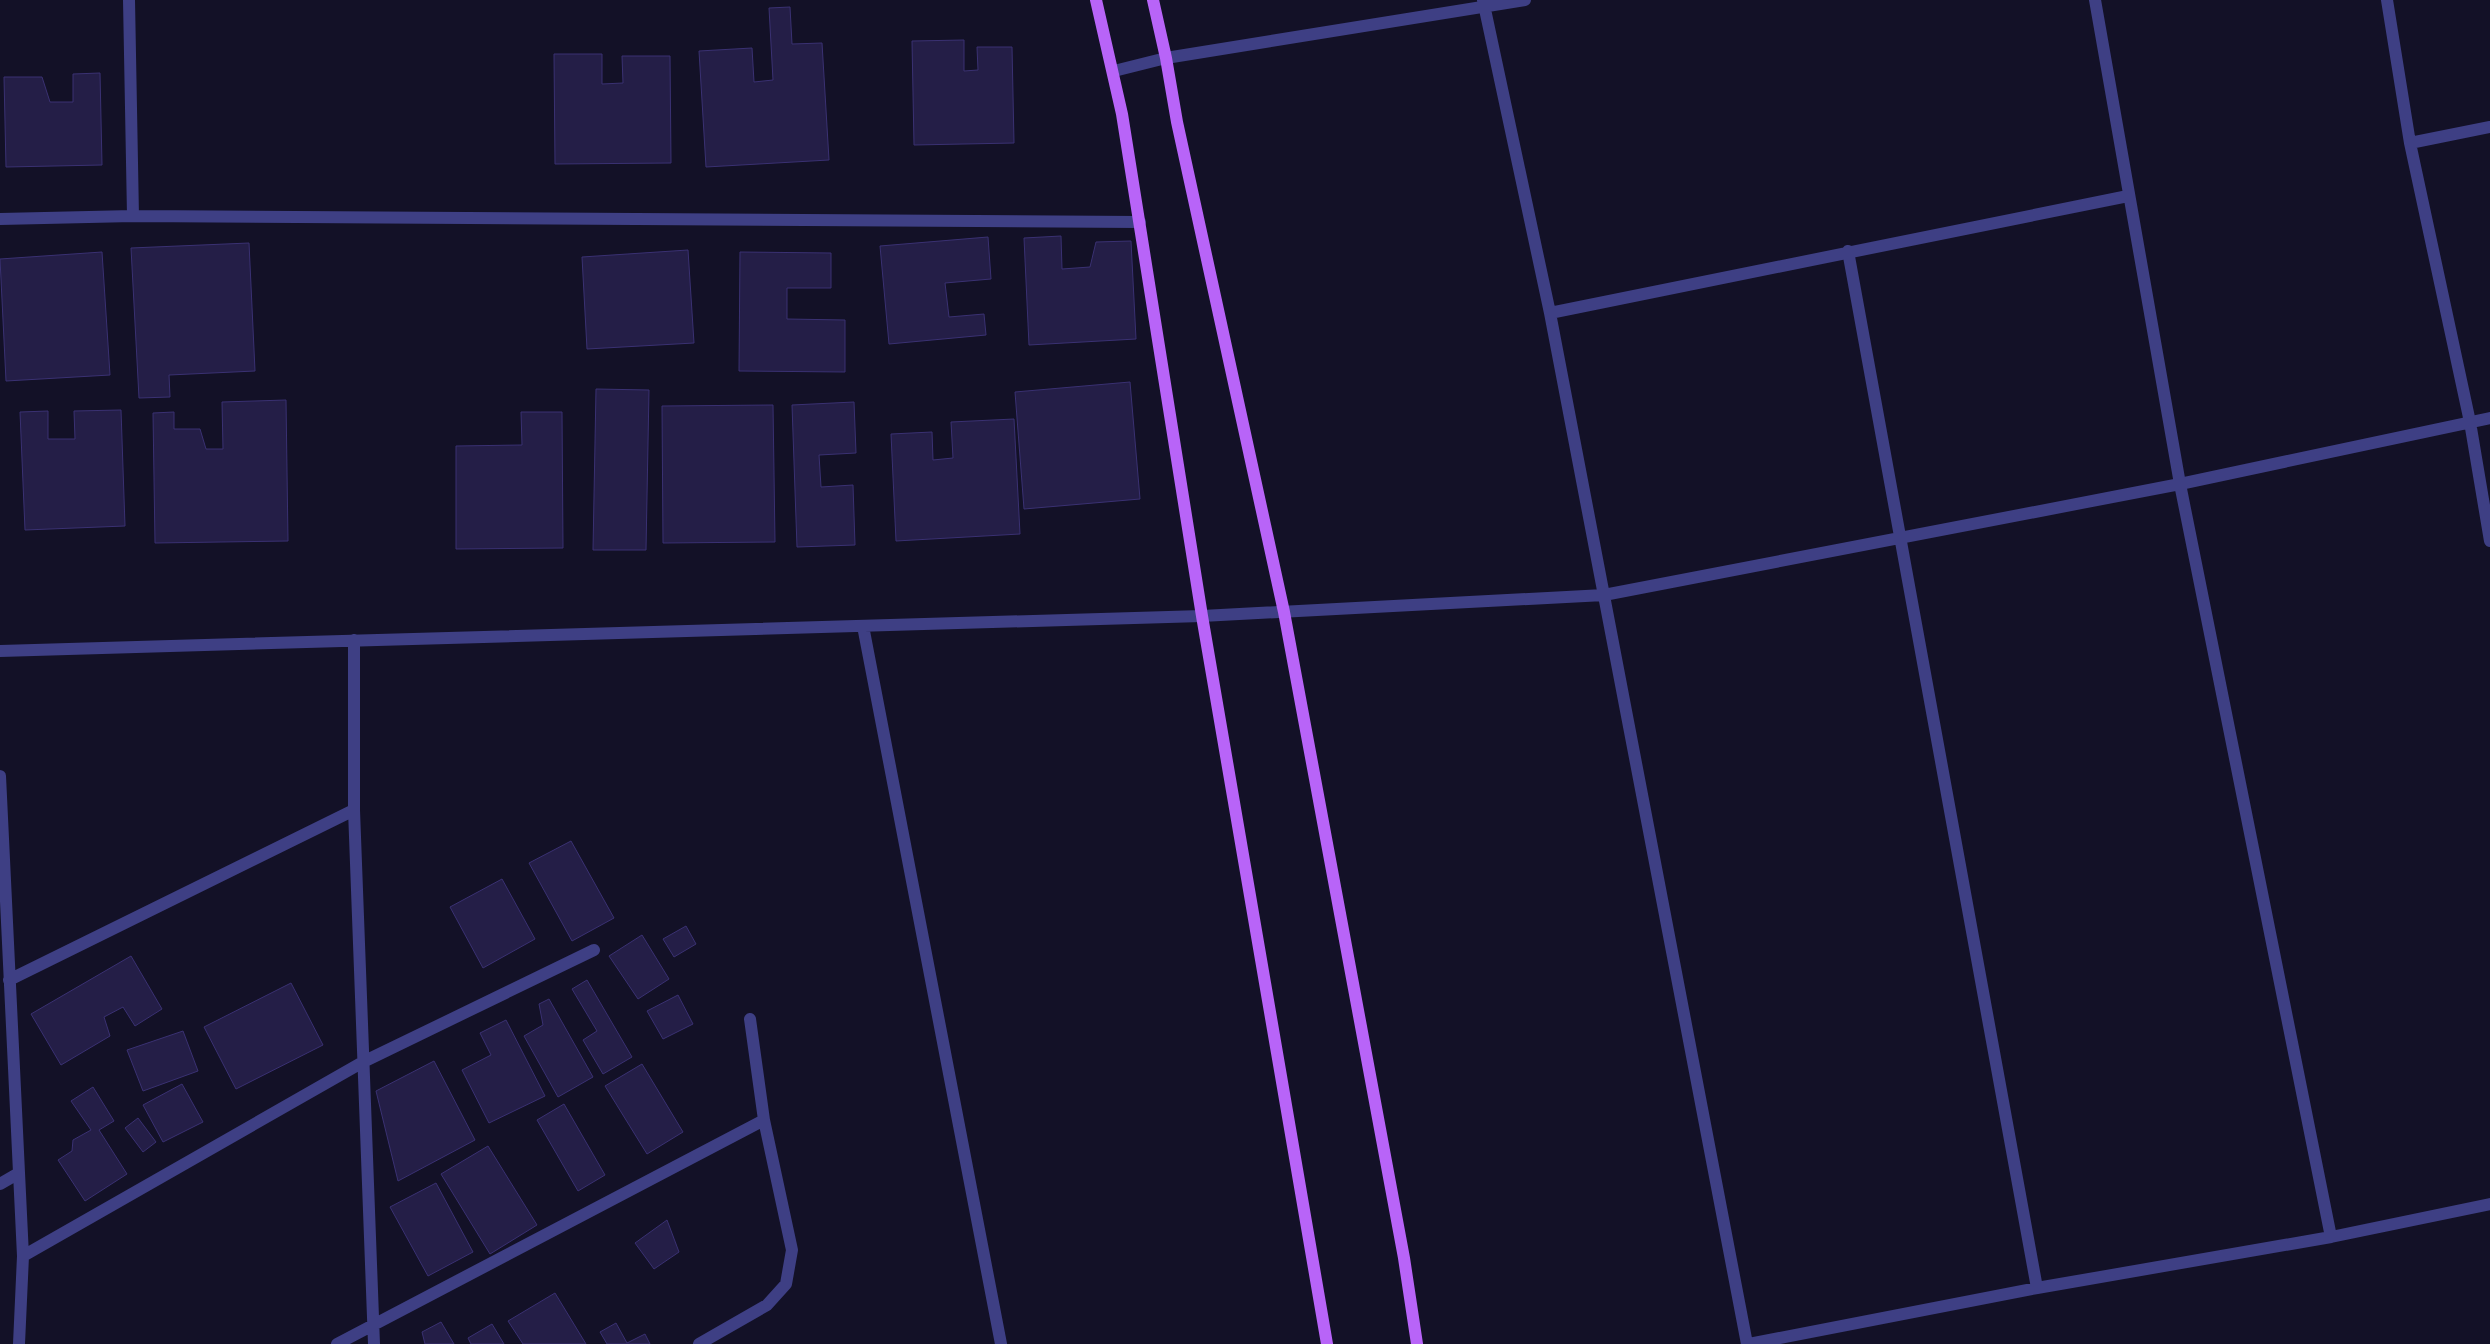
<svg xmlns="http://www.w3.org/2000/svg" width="2490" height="1344" viewBox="0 0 2490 1344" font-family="Figtree,sans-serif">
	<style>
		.building { fill: #241e47; stroke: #3a3172 }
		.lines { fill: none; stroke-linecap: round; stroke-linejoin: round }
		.minor { stroke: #3e3f84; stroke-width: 12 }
		.major { stroke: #b864f8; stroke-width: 12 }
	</style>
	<rect width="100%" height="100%" fill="#131127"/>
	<path class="building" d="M790,7L792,44L822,43L829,160L706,167L699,51L752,48L754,82L773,80L769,8Z
		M964,40V71L978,70L977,47H1012L1014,143L914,145L912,41Z
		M554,54H602V84L623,83L622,56H670L671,163L555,164Z
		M100,73L102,165L6,167L4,77H42L50,102H73V74Z
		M1061,236L1062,269L1090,267L1096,242L1131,241L1136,339L1029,345L1024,238Z
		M988,237L991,279L945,283L949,317L984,314L986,335L889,344L880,246Z
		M249,243L255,371L169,375L170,397L139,398L131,248Z
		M688,250L694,343L587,349L582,257Z
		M102,252L110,375L6,381L0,259Z
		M740,252L831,253V288H787V319L845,320V372L739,371Z
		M1130,382L1140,499L1024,509L1015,392Z
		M596,389L649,390L646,550H593Z
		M286,400L288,541L155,543L153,413L174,412V429H200L206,449H223L222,402Z
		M854,402L856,453L819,455L821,487L853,485L855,545L797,547L792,405Z
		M773,405L775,542L663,543L662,406Z
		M121,410L125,526L25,530L20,412L48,411V439H75L74,411Z
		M521,412H562L563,548L456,549V446L522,445Z
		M1014,419L1020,534L896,541L891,434L932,432L933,460L953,458L951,422Z
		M571,841L614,918L572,941L529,863Z
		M502,879L535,939L483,968L450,907Z
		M686,926L696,944L674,957L663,939Z
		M642,935L669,979L638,999L609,956Z
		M131,956L162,1009L135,1026L123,1007L104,1017L110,1036L61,1065L31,1014Z
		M587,980L632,1057L603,1074L583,1040L597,1031L572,989Z
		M291,983L323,1045L236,1089L204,1027Z
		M678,995L693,1024L663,1039L647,1011Z
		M549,999L593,1077L558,1097L524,1036L543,1025L539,1004Z
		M506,1020L545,1096L489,1123L462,1070L491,1055L480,1033Z
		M183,1031L198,1071L143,1091L127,1050Z
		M434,1061L475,1140L398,1181L376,1091Z
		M642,1064L683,1132L647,1154L605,1086Z
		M182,1084L203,1122L163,1142L143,1105Z
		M93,1087L114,1121L99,1130L127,1174L85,1201L58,1160L72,1151L73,1140L91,1130L71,1101Z
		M564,1104L605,1175L578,1191L537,1120Z
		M138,1118L156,1142L143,1152L125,1128Z
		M488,1146L537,1225L490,1254L441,1174Z
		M436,1183L473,1252L428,1276L390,1207Z
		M667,1220L679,1252L654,1269L635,1243Z
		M555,1293L586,1344H523L508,1321Z
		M441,1322L454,1344H425L422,1332Z
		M616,1323L627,1343L645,1334L650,1344H607L600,1332Z
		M492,1324L504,1344H471L468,1338Z"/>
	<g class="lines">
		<path class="minor" d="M129,0L133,216
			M1483,0L1550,313L1747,1344
			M2095,0L2180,484L2331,1237
			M2387,0L2410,143L2470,422L2490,541
			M1114,71L1166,58L1525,0
			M2410,143L2490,127
			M0,219L133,216L1140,222
			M1848,251L2037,1288
			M1550,313L2128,196
			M863,626L1001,1344
			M354,640V810L374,1344
			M0,651L1202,616L1604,595L2180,484L2490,418
			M0,776L23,1256L19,1344
			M9,980L354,810
			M0,1184L19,1173
			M23,1256L363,1062L594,950
			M337,1344L764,1120
			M699,1344L767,1305L786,1284L792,1250L764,1120L750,1019
			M1749,1344L2037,1288L2331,1237L2490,1204"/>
		<path class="major" d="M1096,0L1122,114L1202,616L1327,1344
			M1153,0L1166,58L1177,122L1284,612L1404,1258L1417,1344"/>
	</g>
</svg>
